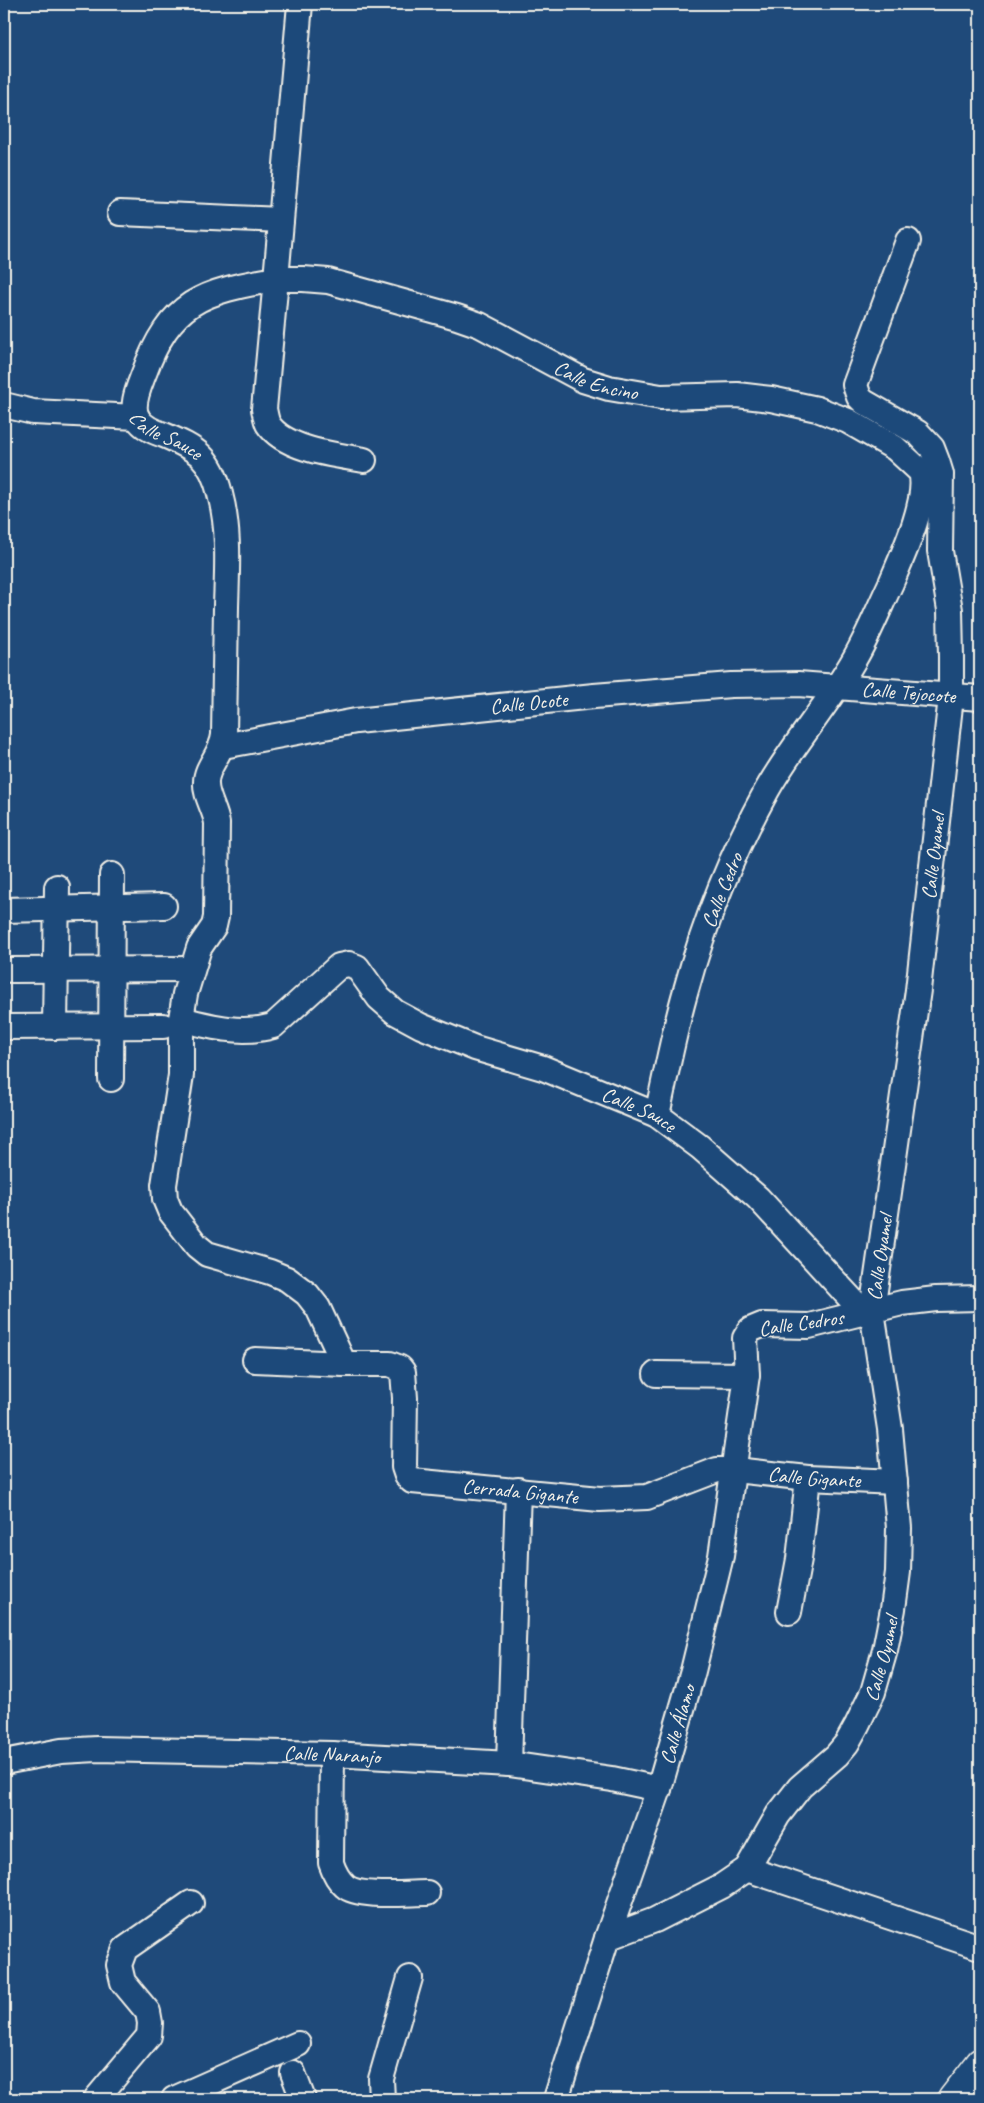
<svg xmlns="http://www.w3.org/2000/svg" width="984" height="2103" viewBox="0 0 984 2103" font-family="Caveat,sans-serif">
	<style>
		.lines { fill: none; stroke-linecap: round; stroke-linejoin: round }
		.minor-casing { stroke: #f4f1e8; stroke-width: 28 }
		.major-casing { stroke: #f4f1e8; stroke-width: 31 }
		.minor { stroke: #1f4a7a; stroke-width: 24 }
		.major { stroke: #1f4a7a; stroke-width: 28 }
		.labels { text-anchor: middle; stroke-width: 4; stroke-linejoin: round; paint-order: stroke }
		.street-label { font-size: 21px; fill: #f4f1e8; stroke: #1f4a7a }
	</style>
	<rect width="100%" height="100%" fill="#1f4a7a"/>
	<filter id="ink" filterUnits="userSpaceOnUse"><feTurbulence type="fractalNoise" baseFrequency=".02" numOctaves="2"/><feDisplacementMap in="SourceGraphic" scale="10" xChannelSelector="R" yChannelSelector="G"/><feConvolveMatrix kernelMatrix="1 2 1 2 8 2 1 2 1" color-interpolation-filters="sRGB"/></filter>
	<g filter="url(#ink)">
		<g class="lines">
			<defs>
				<g id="minor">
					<path id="s1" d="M300,4L276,279C201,292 171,300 143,376C138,389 130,407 138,419C144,428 154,432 164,435C197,449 211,457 220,494C230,531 227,569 226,607C225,650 225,692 224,735C222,754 206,766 206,782C205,796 215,809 217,823L216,917L214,926L199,948L185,994L181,1019V1075L164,1185L165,1199L170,1211L197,1246L207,1254L270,1272L287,1279L307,1294L318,1308L344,1364H390L400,1368L403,1372L405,1398L404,1467L407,1476L412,1481L600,1499L647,1497L717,1470H735L808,1478L895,1482"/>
					<path d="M120,213L281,220"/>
					<path d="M4,405L33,412L137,417"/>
					<path id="s2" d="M364,460C336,455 285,450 268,424C266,420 265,413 264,409L276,279H303L328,281L457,317L480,325L583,380L609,388L661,397L737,395L771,399L817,409L848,421L895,448L921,472C929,499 902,557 891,583C879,608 869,634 855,658C829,704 793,744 767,790C733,851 704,923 686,990C674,1031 666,1074 657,1115"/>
					<path id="s3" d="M223,746L356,721L594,696L731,685L798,684L980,698"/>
					<path d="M4,910L164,906"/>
					<path d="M11,970L192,969"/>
					<path id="s4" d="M181,1019C212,1027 242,1035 273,1026L339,966L349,964L357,967L379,998L395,1012L421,1026L475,1048L543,1068L657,1115L700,1147L758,1198L864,1313"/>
					<path d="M5,1027L163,1026"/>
					<path d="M55,1027L57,887"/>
					<path d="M111,1079L112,875"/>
					<path d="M255,1360L344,1364"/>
					<path d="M656,1374L747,1375"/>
					<path d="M789,1612L799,1559L808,1478"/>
					<path d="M332,1754L331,1863C334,1872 338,1880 345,1886C358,1898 408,1893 427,1893"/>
					<path id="s5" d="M4,1762L61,1751L97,1749L332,1754L509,1764L612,1779L659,1789"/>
					<path d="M509,1764L518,1490"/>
					<path d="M747,1869L980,1947"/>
					<path id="s6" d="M607,1938L655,1920L722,1886L747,1869L778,1815L800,1787L837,1755L847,1743L857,1725L873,1692L885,1650L893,1609L898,1572L899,1528L890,1429L872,1311L918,990L951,697V657L950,610L940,551L941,474L937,461L932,448L918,433L864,402L859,397L855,385L908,241"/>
					<path d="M293,2073L303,2099"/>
					<path d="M96,2099L149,2036L150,2023L148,2012L123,1982L119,1965L125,1949L191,1903"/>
					<path d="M174,2099L298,2044"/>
					<path d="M382,2099L381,2079L410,1978"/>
					<path id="s7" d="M556,2099L607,1938L659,1789L693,1671L721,1556L747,1375L745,1338L750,1330L762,1325L809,1326L902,1303L936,1299L980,1298"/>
				</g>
				<path id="major" d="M952,2099L980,2063"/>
			</defs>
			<use href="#minor" class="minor-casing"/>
			<use href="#major" class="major-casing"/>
			<use href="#minor" class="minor"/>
			<use href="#major" class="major"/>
		</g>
	</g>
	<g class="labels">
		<g class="street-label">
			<text dy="7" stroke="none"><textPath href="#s2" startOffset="591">Calle Encino</textPath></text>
			<text dy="7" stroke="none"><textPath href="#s1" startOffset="531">Calle Sauce</textPath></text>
			<text dy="7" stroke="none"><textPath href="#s3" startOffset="690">Calle Tejocote</textPath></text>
			<text dy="7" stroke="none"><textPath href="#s3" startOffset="309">Calle Ocote</textPath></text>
			<text dy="7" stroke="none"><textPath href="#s6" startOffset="1221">Calle Oyamel</textPath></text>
			<text transform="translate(722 890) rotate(-68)" y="7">Calle Cedro</text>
			<text dy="7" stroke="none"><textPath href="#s4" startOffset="524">Calle Sauce</textPath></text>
			<text dy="7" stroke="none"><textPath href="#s6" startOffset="816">Calle Oyamel</textPath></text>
			<text transform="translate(801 1323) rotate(-8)" y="7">Calle Cedros</text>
			<text dy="7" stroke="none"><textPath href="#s1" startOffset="2175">Calle Gigante</textPath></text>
			<text dy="7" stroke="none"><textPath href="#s1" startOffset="1875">Cerrada Gigante</textPath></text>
			<text dy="7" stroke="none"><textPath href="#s6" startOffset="411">Calle Oyamel</textPath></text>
			<text dy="7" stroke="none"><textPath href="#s7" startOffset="394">Calle Álamo</textPath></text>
			<text dy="7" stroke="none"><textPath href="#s5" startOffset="329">Calle Naranjo</textPath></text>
		</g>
	</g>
	<rect width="984" height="2103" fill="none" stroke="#1f4a7a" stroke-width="20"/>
	<rect x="10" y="10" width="964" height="2083" fill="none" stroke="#f4f1e8" stroke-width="2" filter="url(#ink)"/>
</svg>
